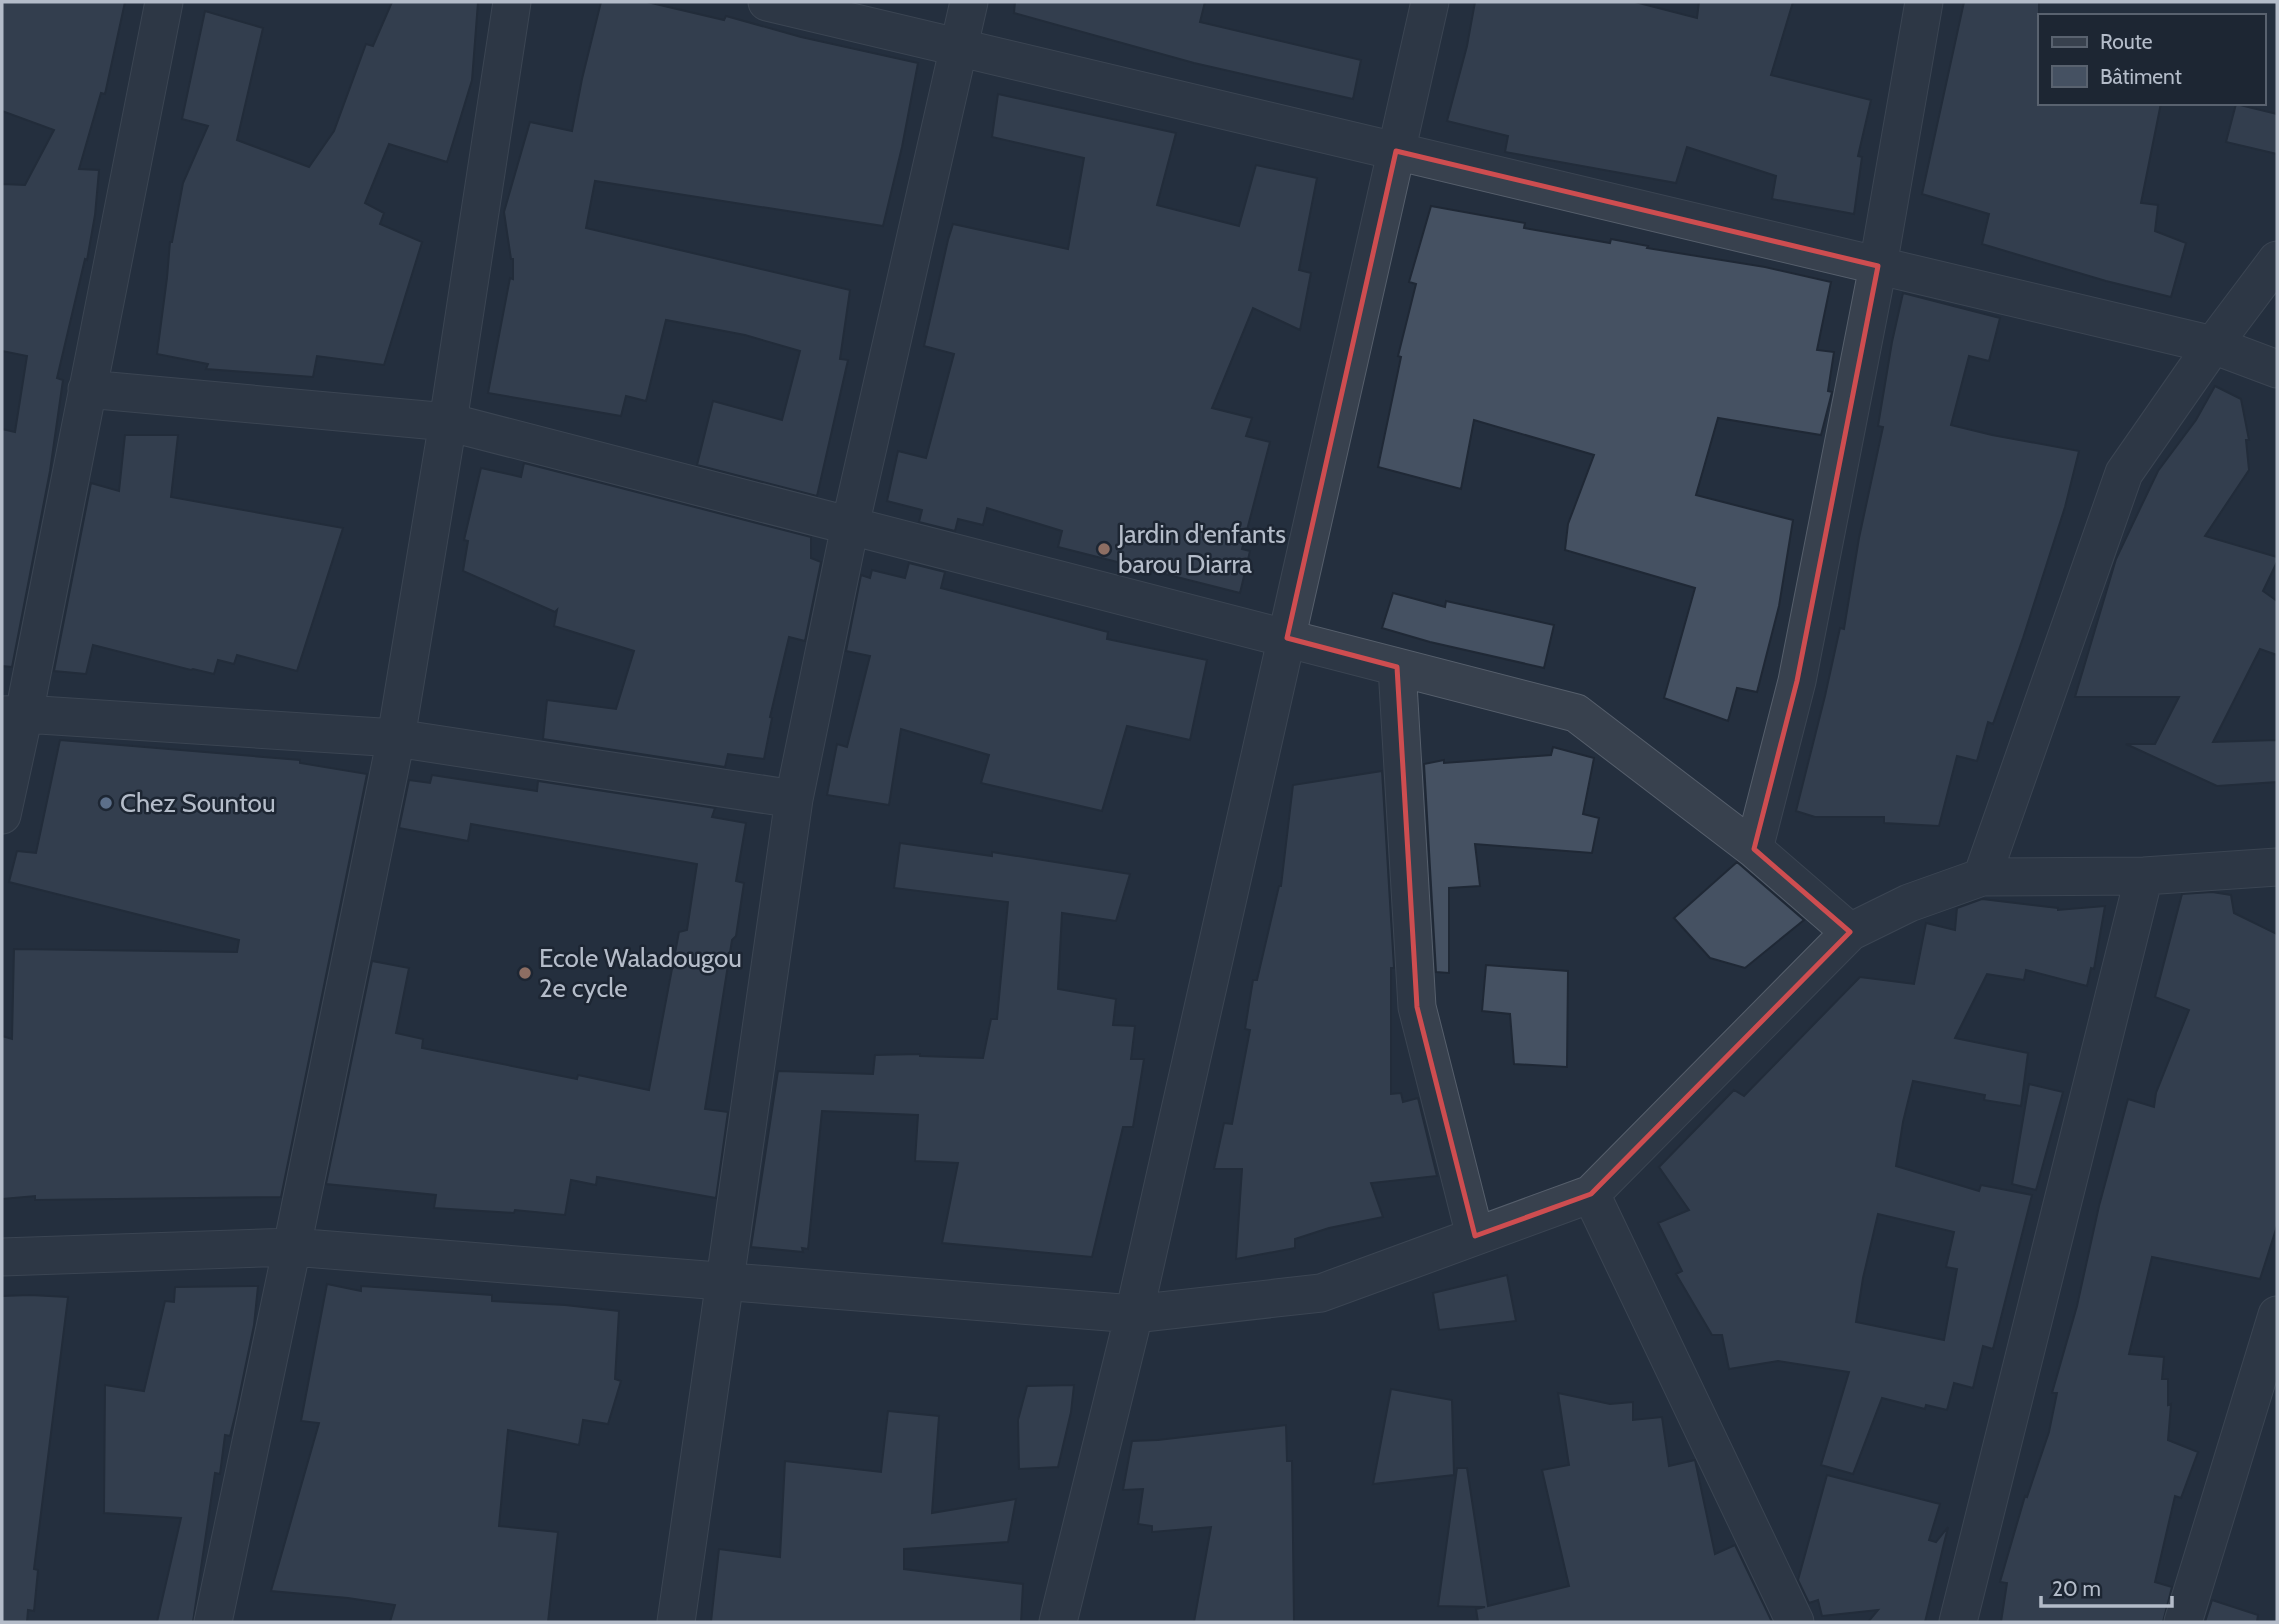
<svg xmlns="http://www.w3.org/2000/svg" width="2279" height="1624" viewBox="0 0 2279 1624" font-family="Cabin,sans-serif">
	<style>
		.building { fill: #455162; stroke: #1f2835; stroke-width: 2; fill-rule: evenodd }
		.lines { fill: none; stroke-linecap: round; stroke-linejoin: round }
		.minor-casing { stroke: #565f6c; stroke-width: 39 }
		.minor { stroke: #38414e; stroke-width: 37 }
		.marked { fill: none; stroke: #ce4d50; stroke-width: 5; stroke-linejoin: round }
		.education-dot { fill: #8d6e63; stroke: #1d2633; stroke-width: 2.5 }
		.service-dot { fill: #5c6f8a; stroke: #1d2633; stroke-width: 2.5 }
		.labels { text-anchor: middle; stroke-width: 5; stroke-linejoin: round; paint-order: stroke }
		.poi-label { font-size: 26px; fill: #b4bcc9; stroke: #1d2633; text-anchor: start }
	</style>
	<rect width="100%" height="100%" fill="#242f3e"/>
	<path class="building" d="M2,2H125L105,94L101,93L79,169L99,170L95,215L87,260L85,259L57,378L63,380L50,471L12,667L2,666V429L15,432L27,356L2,351V184L25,185L54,130L2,111Z
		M392,2H478L472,80L447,162L389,144L365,203L384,213L380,224L422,242L384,365L317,356L313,377L206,369L208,364L157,354L167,278L170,242H172L183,183L208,126L182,119L205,11L263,28L237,140L309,167L334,131L366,44L373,46Z
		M601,2H647L724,20L726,16L801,37L918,63L902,147L883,226L595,181L586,228L850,290L840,359L848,360L817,496L697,465L713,401L782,420L800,351L745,335L666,320L646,401L626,396L621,416L488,393L510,278L513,279V259H511L504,212L530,122L572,131L582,79Z
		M1015,2H1205L1200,22L1361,60L1353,99L1194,63L1014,13Z
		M1475,2H1635L1697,18L1699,2H1793L1771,75L1871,100L1858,156L1862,157L1854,214L1772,199L1776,176L1687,147L1676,183L1505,152L1508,136L1447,121L1467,46Z
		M1964,2H2039V103H2161L2141,203L2158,205L2155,231L2186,243L2171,297L2106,281L1982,244L1989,214L1922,194Z
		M998,94L1176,133L1157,205L1239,226L1256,165L1317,178L1299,270L1311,273L1300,330L1253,308L1212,408L1252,418L1246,436L1270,442L1242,549L1250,551L1240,593L1058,547L1062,531L987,508L983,525L958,519L955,531L919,522L922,510L887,501L898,451L926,458L954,354L924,346L948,240L953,224L1068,249L1084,158L992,137Z
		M2236,104L2277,114V154L2226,142Z
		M1431,206L1525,223L1524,228L1610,243L1611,239L1648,246L1647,248L1765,267L1831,282L1817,350L1834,352L1828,391L1832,392L1821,435L1718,418L1696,495L1793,520L1779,606L1757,692L1737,688L1728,721L1664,698L1695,588L1565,550L1568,524L1594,455L1474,420L1461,489L1378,467L1401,357L1398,356L1416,284L1409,282Z
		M1903,293L2000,318L1989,361L1969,356L1951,425L1992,435L2079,451L2065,507L2023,638L1993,724L1988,722L1977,761L1957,756L1939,826L1884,823V817H1815L1796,811L1825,696L1840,628L1844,629L1859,538L1883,427L1878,426L1892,342Z
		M2215,386L2241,399L2249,440H2246L2249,470L2205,536L2277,557V562L2263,591L2277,601V655L2260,649L2213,742L2277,740V782L2217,786L2126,744H2155L2179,697H2075L2116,559L2158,471L2196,420Z
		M125,435H178L171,497L343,528L297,671L237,655L234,664L218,660L214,674L193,669L191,670L93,645L86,674L54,671L91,483L119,491Z
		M524,463L811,537V558L821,562L805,641L789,637L770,717L772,718L764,759L728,754L725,767L543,739L547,700L616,709L634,651L554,626L557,610L555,612L463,571L468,541L464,540L481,468L521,477Z
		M909,563L945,572L941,588L1108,632L1107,639L1207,660L1190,740L1127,726L1102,811L981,783L989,755L901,729L889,805L827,795L837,744L847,747L870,656L846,651L861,575L870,578L872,570L905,578Z
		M1393,593L1445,607L1446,601L1554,625L1544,668L1430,642L1382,628Z
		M60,740L300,760V763L367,774L281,1197L35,1200V1196L2,1199V1036L12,1039L14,949L237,952L239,940L9,882L17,851L36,853Z
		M1553,747L1594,758L1583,814L1599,818L1592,853L1475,844L1480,886L1449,888V973L1436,972L1424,764L1444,760V763L1551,755Z
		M1382,771L1394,968H1391V1094L1401,1093L1403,1102L1418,1098L1437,1176L1371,1183L1383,1217L1329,1228L1295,1239V1248L1236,1259L1242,1169H1214L1224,1123L1232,1124L1250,1030L1245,1029L1253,980H1257L1279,886H1281L1293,785Z
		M432,775L537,791L538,781L715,808L712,817L746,823L736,881L744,883L736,936L732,940L705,1109L728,1112L716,1198L597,1177L596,1185L571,1180L565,1215L515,1210L514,1213L434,1208L436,1195L326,1184L372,961L409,968L396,1033L423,1039L422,1048L577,1079L578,1075L649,1090L679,932L687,930L697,864L471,824L468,841L399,828L409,780L430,783Z
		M900,843L992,856V852L1130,874L1116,921L1062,913L1058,989L1116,999L1113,1025L1135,1026L1131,1059H1144L1133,1127H1123L1092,1257L942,1243L958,1163L915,1161L918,1115L822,1111L808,1249L802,1248L803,1252L751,1247L778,1071L873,1074L875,1055L920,1054V1056L983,1058L991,1019H997L1008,902L894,888Z
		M1737,862L1804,920L1745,968L1710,958L1674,918Z
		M2212,892L2231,895L2234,913L2277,934V1226L2260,1279L2152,1257L2129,1354L2164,1357L2162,1379H2168V1405L2171,1404L2168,1440L2198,1452L2181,1498L2175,1496L2155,1582L2172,1587L2163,1622H2001L2007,1583L2000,1582L2025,1496L2027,1497L2049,1432L2057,1393H2052L2077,1306L2099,1206L2128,1099L2154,1107L2156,1093L2189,1010L2155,997L2182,894Z
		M1982,899L2058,908V910L2105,906L2094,969L2091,968L2087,986L2026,970L2024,980L1987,974L1955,1038L2028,1053L2021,1106L1984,1100L1985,1095L1913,1081L1903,1122L1896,1166L1979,1191L1981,1185L2032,1195L1993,1349L1983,1346L1973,1388L1954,1383L1947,1410L1926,1405L1925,1409L1882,1398L1853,1474L1821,1465L1849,1372L1778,1361L1729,1369L1722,1335H1712L1676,1274L1682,1271L1658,1223L1689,1210L1659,1167L1734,1090L1744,1096L1860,977L1914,984L1926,923L1955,930L1957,908ZM1878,1214L1954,1232L1946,1267L1957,1269L1944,1340L1856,1322L1863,1278Z
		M1486,965L1568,971L1567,1067L1514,1064L1510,1014L1482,1011Z
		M2029,1084L2063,1092L2036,1190L2012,1184Z
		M1507,1275L1516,1321L1439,1330L1433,1293Z
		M327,1284L361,1291V1286L492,1295V1301L565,1305L619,1311L615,1379L621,1381L608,1424L583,1420L579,1445L508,1430L499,1526L558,1532L548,1622H390L395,1605L348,1598L271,1591L319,1423L301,1421Z
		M258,1286L254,1325L236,1412L230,1436L225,1435L220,1474L215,1473L193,1622H157L181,1518L104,1513L105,1385L144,1391L165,1301L174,1302L175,1287Z
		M30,1295L68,1297L34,1569L38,1570L34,1611L28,1610L27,1622H2V1296Z
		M1074,1385L1071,1412L1058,1467L1019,1469L1018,1420L1027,1386Z
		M1391,1389L1452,1400L1454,1475L1373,1484Z
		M1558,1393L1610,1404L1633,1402V1420L1662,1417L1669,1466L1695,1460L1715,1554L1735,1545L1772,1622H1478L1476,1609L1485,1607L1438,1606L1457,1468H1467L1488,1606L1569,1586L1542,1470L1569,1465Z
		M888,1411L939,1416L932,1513L1016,1499L1008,1542L904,1549V1569L1023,1584L1021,1622H711L719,1549L780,1557L785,1461L881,1472Z
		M1286,1425L1287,1461H1292L1294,1622H1194L1211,1527L1152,1532V1526L1138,1524L1143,1489L1123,1490L1132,1441L1158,1440Z
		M1827,1475L1940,1504L1929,1540L1936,1542L1948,1527L1925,1622H1868L1878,1610L1822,1616L1818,1600L1809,1603L1798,1580Z
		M2212,1600L2258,1615L2257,1622H2205Z"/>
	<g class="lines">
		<defs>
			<path id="minor" d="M767,2L2213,345L2277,369
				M87,389L448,422L1576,713L1754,849L1850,932
				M1397,667L1417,1007L1475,1236
				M2,715L24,714L396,738L794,799
				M2,815L24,714L164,2
				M1754,849L1797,681L1878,266L1924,2
				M1982,877L2124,473L2213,345L2277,260
				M1591,1194L1795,1622
				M2,1257L292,1247L1134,1314L1321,1293L1591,1194L1850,932L1909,903L1982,877L2144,876L2277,867
				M213,1622L292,1247L396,738L448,422L512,2
				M676,1622L794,799L850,526L969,2
				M1058,1622L1134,1314L1430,2
				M1958,1622L2144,876
				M2183,1622L2277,1315"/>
		</defs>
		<use href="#minor" class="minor-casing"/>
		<use href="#minor" class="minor"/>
	</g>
	<path d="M0 0H2279V1624H0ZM1396,151L1878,266L1797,681L1754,849L1850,932L1591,1194L1475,1236L1417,1007L1397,667L1287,638Z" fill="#242f3e" fill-opacity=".55" fill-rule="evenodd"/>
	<path class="marked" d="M1396,151L1878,266L1797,681L1754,849L1850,932L1591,1194L1475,1236L1417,1007L1397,667L1287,638Z"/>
	<g class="education-dot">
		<circle cx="1104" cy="549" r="7"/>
		<circle cx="525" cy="973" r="7"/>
	</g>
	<circle class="service-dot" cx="106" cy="803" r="7"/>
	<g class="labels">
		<g class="poi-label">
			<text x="1118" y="543">Jardin d'enfants<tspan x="1118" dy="30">barou Diarra</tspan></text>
			<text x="120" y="812">Chez Sountou</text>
			<text x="539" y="967">Ecole Waladougou<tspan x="539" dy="30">2e cycle</tspan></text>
		</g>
	</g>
	<rect width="2279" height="1624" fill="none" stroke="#b4bcc9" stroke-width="7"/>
	<rect x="2038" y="14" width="228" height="91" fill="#1d2633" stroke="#59626f" stroke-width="2"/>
	<rect x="2052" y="37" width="35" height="10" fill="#38414e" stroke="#59626f" stroke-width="2"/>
	<text x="2100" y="49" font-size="21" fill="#b4bcc9">Route</text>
	<rect x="2052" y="66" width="35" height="21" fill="#455162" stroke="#59626f" stroke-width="2"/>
	<text x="2100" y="84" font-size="21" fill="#b4bcc9">Bâtiment</text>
	<path d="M2041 1596v10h131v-10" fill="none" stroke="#b4bcc9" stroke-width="3.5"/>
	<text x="2052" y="1596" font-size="21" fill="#b4bcc9" stroke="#1d2633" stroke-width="5" paint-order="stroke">20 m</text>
</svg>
